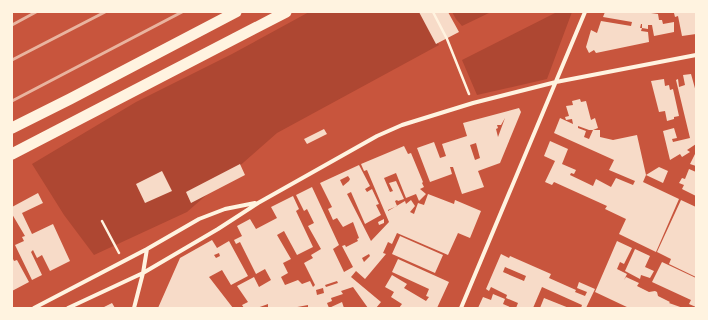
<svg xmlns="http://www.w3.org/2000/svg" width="708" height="320" viewBox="0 0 708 320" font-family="'Nunito Sans',sans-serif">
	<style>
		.green { fill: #ae4732 }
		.building { fill: #f7dbc8; fill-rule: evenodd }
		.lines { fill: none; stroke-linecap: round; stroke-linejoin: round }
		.path { stroke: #fff3e0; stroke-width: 2.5 }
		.minor { stroke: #fff3e0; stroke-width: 4 }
		.trunk { stroke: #fff3e0; stroke-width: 11 }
		.rail { stroke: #e9b49f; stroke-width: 3 }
	</style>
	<rect width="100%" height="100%" fill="#c8553d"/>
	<path class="green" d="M309,12H419L439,45L277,133L187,212L94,255L64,215L32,164L136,102L232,54Z
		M452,12H491L462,26L456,19Z
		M557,12H572L547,79L477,95L462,60Z"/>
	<path class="building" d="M419,12H448L459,32L436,44Z
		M605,12H644L658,14L659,20H662L663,24L674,22V32L654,36L652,25H648V29L642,28V24H641L640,28H642L641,31L648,32L649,42L596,53L594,50L589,53L586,47L591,30L597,33L601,21L631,26L632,22L603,17Z
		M678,12H696V34L682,36L678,16L675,17L674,13Z
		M691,74L696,92V144L687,150L690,152L682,157L680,154L670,160L663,131L674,128L677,138L672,139L673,142L690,138L676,80L678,79L679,87L685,85L683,75Z
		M664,79L665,86L669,85L670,90L673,89L679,116L674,117V119L667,121L665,111L659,112L651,81Z
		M580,99L581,102L586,101L591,120L595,118L598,128L593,130H600V137L613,140L637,135L646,175L659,167L668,171L663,183L646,175L643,182L679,199L656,252L619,234L626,219L605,209L607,206L554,182L552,185L545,182L555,161L544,156L550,141L568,149L562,164L576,170L574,174L571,173L570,175L593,186L596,179L611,187L616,178L633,185L635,181L609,170L614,160L554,133L560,118L573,124L572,119L566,120L565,117L569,116L566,106L573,105L572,101ZM578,126L589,130H593L589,139L584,137L586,131L578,128Z
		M519,108L521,112L500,163L478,171L484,187L462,194L453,167H450L452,174L430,182L417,148L434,142L440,158L446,156L442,144L467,136L463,123ZM505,118L498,137L496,129L498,128L497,125H501ZM476,143L480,158L475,160L470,145Z
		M324,129L327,134L307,144L304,139Z
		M404,146L408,154L411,153L423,182L422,183L424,187L420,189L426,194L419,201L416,194L406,198L396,173L384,178L390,192L393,191L389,183L396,181L404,199L398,201L397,200L395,201L397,206L388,210V211L405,201L406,204L411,200L415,206L410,212L414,214L418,203L424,205L428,194L454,204L455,200L481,211L470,238L458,233L448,255L397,233L392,244L388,242L383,253L386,254L365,279L356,271L351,277L381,302L376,308H368L353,287L341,291L343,294L331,298L332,301L327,303L329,308L342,302L344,308H308V305L292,308H268V304L257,308H244L242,305L248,302L237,286L254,277L259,287L271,280L265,269L256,274L240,242L236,244L234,240L242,236L237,226L250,219L256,229L277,218L271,207L293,196L299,209L296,211L313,247L297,255L284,231L277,235L291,259L283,263L288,273L281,277L285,285L298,280L302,284L310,281L313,287L315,285L304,263L313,258L311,255L321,249L308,226L314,223L307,209L304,211L296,195L312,187L339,245L333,249L344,272L353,267L342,246L345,245L346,247L358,241L357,239L359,238L353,222L343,227L337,218L333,220L328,209L332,207L320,183L359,165L370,186L365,189L367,192L372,189L379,204L376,205L381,215L365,224L351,192L347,194L371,241L389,222L367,170L364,171L361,164ZM348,176L350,179L349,181L343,186L340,180ZM369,254L370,256L364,262L362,258ZM337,281L338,283L326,287L325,285ZM323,288L324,293L317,295L316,290Z
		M695,154H696V166L690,164Z
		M240,164L245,175L191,203L186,192Z
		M689,169L696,172V196L682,189L684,185L679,183L682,178L685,179Z
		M162,171L172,191L145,203L136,184Z
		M38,193L43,203L22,213L32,234L53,224L70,261L50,271L42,255L37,258L33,250L31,252L42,275L32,280L15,245L24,241L22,237L25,236L12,214V207Z
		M681,200L696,207V277L669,264L671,259L657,252Z
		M384,219V223L379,225L378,222Z
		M400,236L443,255L435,273L392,254Z
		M212,240L217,248L229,241L248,276L231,285L222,270L209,277L233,308H158L180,258ZM219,253L220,256L216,258L214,255Z
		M617,241L632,248L624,264L620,262L617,269L627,274L624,280L626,277L639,283L637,286L649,292L655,291L657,292L658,296L670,302L669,303L683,308H629L595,292Z
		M635,249L650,256L645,267L654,271L650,278L641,275L640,279L625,271Z
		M501,254L509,258L510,256L551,274L549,278L576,290L575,292L585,296L587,292L577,288L579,282L595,289L586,308H581L582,305L542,287L533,308H516L518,303L506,298L507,295L491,287L489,291L486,289ZM505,267L526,276L524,281L503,272Z
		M12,257L14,261L17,260L29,282L12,291Z
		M398,259L449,282L437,308H399L402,304L391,297L394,292L385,287L392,275L407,284L404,288L426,301L429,297L426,296L429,289L392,272Z
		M662,262L696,278V307L689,304L691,300L652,282Z
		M493,294L505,299L503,304L512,308H478L483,297L491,300Z
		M544,298L569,308H540Z
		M112,303L115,308H102Z"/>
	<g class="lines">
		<path class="path" d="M433,12L447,39L469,94
			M102,221L119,253"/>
		<path class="minor" d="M34,308L147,249L199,219L225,209L255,203
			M68,308L143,273L218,229L258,203L377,136L402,125L473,103L556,82L696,55
			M134,308L143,273L147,249
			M461,308L585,12"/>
		<path class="trunk" d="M12,128L70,99L236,12
			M12,154L286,12"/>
		<path class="rail" d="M12,25L36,12
			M12,60L105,12
			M12,101L182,12"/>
	</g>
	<rect width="708" height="320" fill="none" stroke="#fff3e0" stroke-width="26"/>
</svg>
